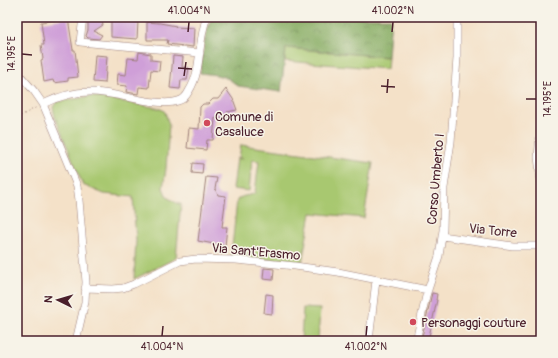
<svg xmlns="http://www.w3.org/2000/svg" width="558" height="358" viewBox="0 0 558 358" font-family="Pangolin,sans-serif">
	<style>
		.grass { fill: #a8c870; stroke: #79744e }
		.forest { fill: url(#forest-crowns); stroke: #686646 }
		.building { fill: #cf9fd8 }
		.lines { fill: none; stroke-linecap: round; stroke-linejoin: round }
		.minor-casing { stroke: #9f807a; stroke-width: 8 }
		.path { stroke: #9f807a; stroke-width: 1; stroke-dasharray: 1 3; stroke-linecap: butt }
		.minor { stroke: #fff; stroke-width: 7 }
		.ticks { fill: none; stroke: #4a1f2b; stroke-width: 1.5 }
		.poi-dot { fill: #d1495b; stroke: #f7f3e8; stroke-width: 1.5 }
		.labels { text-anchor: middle; stroke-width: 3; stroke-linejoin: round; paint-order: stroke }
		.poi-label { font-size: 13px; fill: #4a1f2b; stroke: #f7f3e8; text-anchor: start }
		.street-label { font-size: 13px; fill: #4a1f2b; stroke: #f7f3e8 }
		.neatline { fill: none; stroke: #4a1f2b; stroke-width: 1.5 }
		.ticks-label { font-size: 10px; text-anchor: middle; fill: #4a1f2b }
	</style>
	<defs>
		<pattern id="forest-crowns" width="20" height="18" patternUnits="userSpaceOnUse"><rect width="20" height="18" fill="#86ac62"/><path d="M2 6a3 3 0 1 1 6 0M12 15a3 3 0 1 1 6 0" fill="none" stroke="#708b51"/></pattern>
	</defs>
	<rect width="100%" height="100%" fill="#f7f3e8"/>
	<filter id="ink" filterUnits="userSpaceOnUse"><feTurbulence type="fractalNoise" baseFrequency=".025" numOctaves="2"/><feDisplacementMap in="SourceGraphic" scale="8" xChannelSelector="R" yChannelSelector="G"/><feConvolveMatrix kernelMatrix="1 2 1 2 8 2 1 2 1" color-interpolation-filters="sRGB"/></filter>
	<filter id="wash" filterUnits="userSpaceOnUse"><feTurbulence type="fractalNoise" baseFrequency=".012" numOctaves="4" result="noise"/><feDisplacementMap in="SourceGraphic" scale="16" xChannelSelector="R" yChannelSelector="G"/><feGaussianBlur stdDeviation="0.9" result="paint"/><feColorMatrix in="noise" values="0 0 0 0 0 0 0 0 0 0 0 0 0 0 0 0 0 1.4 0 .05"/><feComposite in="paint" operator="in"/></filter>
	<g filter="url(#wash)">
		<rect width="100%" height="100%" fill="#f4e1c8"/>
		<path class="grass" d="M286,48L388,57L387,69L285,61Z
			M92,96L158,108L163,110L165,112L169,125L166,169L163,188L167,197L178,204H181L176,258L134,279L136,240L133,197L104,194L83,185L55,117L53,107L57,102Z
			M241,145L373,163L364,218L311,213L302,263L231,257L237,200C244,194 248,197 255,193L259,161L252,160L249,191L233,189L237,158L242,159L239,158Z
			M303,308L320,309L318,341H301Z"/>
		<path class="forest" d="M212,17L391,18L388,57L286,48L281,92L238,86L229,79L217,75L200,73L206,32Z"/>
		<g id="blocks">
			<path class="building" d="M68,18L73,50H75L78,77L68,78V81L54,83L53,80L44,82L41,60L43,59L41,45H44L41,22Z
				M91,18L101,19L103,25L94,31L102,35L99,39L88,38L86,36L88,30V20Z
				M111,19H122V21L138,22L137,39L111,37Z
				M147,22L160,23L176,26L175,27L194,28L193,47L167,44L168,40H147Z
				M139,52L151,54V60L160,61L159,71L151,70L149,88L139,87L138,94L126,92L127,86L117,85L118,74L126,75L128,58L138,59Z
				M95,55L107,56L105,83L93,82Z
				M173,56L183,57L182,67L189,68L187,80H181L180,89L170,88Z
				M226,89L233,99L237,110L227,112V117L215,118L213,140H207L206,150L187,148L189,128L199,129L200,107L203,104H208L213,99H218Z
				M193,163L203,164L202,174L192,173Z
				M206,177L217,178L215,189L218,195L226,196L222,227H227L225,246L198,241Z
				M264,268L274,269L273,280L263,279Z
				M432,293L437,294L436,300H437L428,341H421Z
				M266,294L273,295L272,314L264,313Z"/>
		</g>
	</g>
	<g filter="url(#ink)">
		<use href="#blocks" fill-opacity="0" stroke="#9f807a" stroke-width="1"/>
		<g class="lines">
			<defs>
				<path id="minor" d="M83,17L80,42L200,53
					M17,72L34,91L43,104L77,186L79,200L86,282L85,302L76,341
					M43,104C57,97 74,92 90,92C113,91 158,108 178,101C183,100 187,95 189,91C203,69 197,40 207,17
					M541,126L538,157L541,181
					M442,236L513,246H541
					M85,288L113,289L123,288L134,284L180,261L196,259L236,260L295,266L338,272L428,290
					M369,341L376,280
					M416,341L426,296L439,256L443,230L444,188L451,142L457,58V17"/>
			</defs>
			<use href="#minor" class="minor-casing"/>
			<path class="path" d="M17,118L37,107"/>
			<use href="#minor" class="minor"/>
		</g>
	</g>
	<path class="ticks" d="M188,32L189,22M392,32L393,22M22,54L32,55M178,68L192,69M184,76L186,62M381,86L395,87M387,93L388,79M526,99H536M162,336L163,326M366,336L367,326"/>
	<g class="poi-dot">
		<circle cx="207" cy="123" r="4"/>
		<circle cx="413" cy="322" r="4"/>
	</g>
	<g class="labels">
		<g class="poi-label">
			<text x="215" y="121">Comune di<tspan x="215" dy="15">Casaluce</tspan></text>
			<text x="421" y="327">Personaggi couture</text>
		</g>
		<g class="street-label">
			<text transform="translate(435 179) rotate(-85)" y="5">Corso Umberto I</text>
			<text transform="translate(493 230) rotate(6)" y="5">Via Torre</text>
			<text transform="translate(256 251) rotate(5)" y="5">Via Sant'Erasmo</text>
		</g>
	</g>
	<rect width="558" height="358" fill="none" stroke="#f7f3e8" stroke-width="44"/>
	<g transform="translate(58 300) rotate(275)" stroke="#f7f3e8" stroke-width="3" paint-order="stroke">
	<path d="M0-3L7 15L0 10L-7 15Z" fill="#4a1f2b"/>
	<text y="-6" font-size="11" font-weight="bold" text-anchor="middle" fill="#4a1f2b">N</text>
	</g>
	<rect x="22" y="22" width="514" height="314" class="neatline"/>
	<g class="ticks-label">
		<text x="189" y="14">41.004°N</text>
		<text x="393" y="14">41.002°N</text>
		<text transform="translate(11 54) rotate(-90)" y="4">14.195°E</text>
		<text transform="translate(547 99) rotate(-90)" y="4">14.195°E</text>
		<text x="162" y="350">41.004°N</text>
		<text x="366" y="350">41.002°N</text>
	</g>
</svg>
